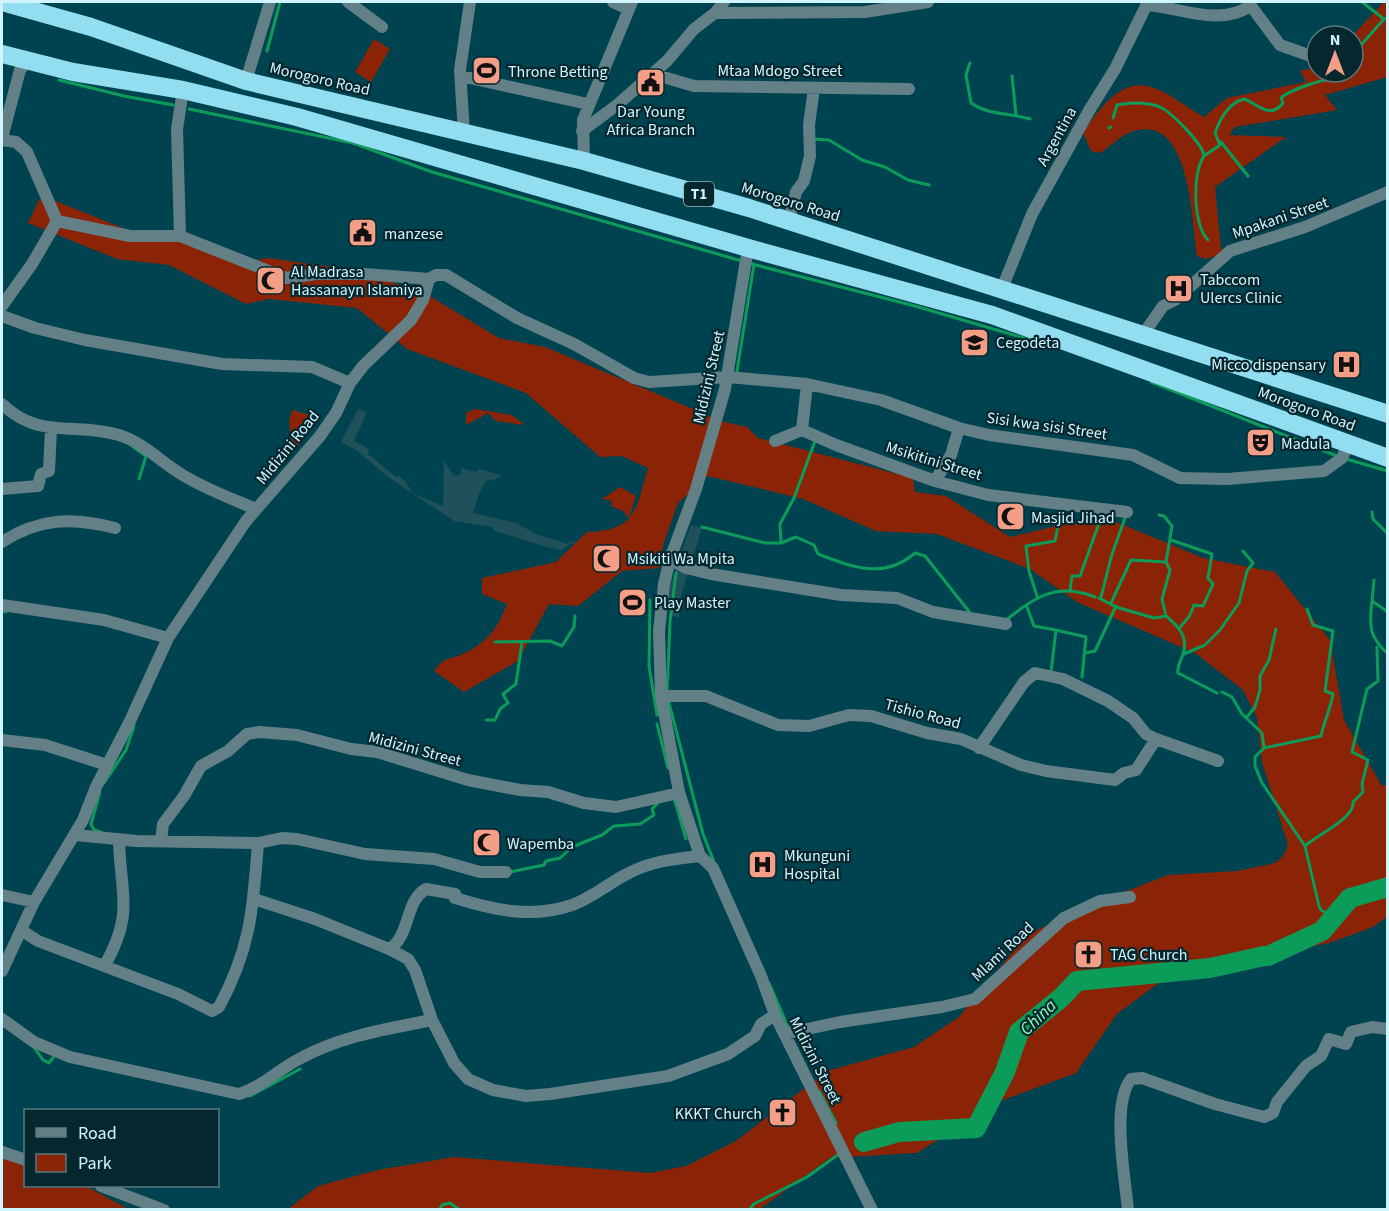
<svg xmlns="http://www.w3.org/2000/svg" width="1389" height="1211" viewBox="0 0 1389 1211" font-family="'Source Sans 3',sans-serif">
	<style>
		.built { fill: #20505a }
		.green { fill: #8b2406 }
		.lines { fill: none; stroke-linecap: round; stroke-linejoin: round }
		.stream { stroke: #0c9c5a; stroke-width: 3 }
		.river { stroke: #0c9c5a; stroke-width: 20 }
		.street { stroke: #638087; stroke-width: 12 }
		.highway { stroke: #92def0; stroke-width: 18 }
		.labels { text-anchor: middle; stroke-width: 4.5; stroke-linejoin: round; paint-order: stroke }
		.shield { fill: #06272e; stroke: #94b7c0; stroke-width: 1.5 }
		.shield-label { font-size: 15px; font-weight: bold; fill: #d1f5fe }
		.street-label { font-size: 16px; fill: #d1f5fe; stroke: #06272e }
		.poi-label { font-size: 16px; fill: #d1f5fe; stroke: #06272e; text-anchor: start }
		.water-label { font-size: 18px; font-style: italic; fill: #8dfdb7; stroke: #06272e }
	</style>
	<rect width="100%" height="100%" fill="#004350"/>
	<path class="built" d="M358,409L367,412L354,441L366,447L369,450L368,454L396,477L399,476L406,482L412,493L443,506L444,461L454,476L460,475L462,468L475,472L480,469L502,476L492,481L488,479L480,491L473,513L516,523L536,534L568,544L570,541L678,561L691,525L702,528L682,592L679,618L670,615L667,590L676,570L572,543L561,550L547,547L495,531L492,527L454,521L388,477L356,450L341,442Z"/>
	<path class="green" d="M1384,2H1387V77L1325,95L1337,110L1235,127L1229,135L1286,137L1215,187L1221,249L1253,247L1205,259L1197,256C1191,219 1191,111 1131,132C1121,135 1110,147 1100,153L1091,151L1083,133C1097,112 1120,77 1151,87C1169,92 1187,108 1204,117L1227,98L1306,82L1300,71L1317,67V72H1353L1352,36Z
		M374,39L390,49L371,82L355,72Z
		M48,198L140,235L173,238L247,262L268,258L359,271L426,294L499,338L545,347L724,422L747,427L758,438L913,478L915,492L946,496L1010,537L1065,524L1116,522L1203,558L1275,572L1330,640L1344,720L1382,786L1387,784V917L1373,927L1329,943L1172,973L1117,1014L1076,1073L998,1102L917,1153L830,1158L760,1209H288L318,1186L378,1170L454,1157L650,1173L686,1166L736,1141L827,1071L914,1047L959,1017L1026,936L1068,914L1168,875L1237,871L1275,863L1283,856L1288,845L1262,762L1257,718L1243,690L1195,653L1077,602L1030,569L937,534L876,531L803,499L708,476L678,503L663,545L659,568L622,571L578,606L549,604L518,661L464,692L434,671C446,655 449,661 465,653C489,641 498,627 507,604L482,594V578L556,562L587,532C637,531 636,508 648,468L622,456L600,457L526,393L407,349L357,308L269,299L246,304L169,265L117,259L28,223L39,200Z
		M475,409L512,415L525,425L496,421L488,413L466,425V413Z
		M292,410L313,416L316,422L296,449H292L289,422Z
		M620,487L636,496L629,517L625,515V512L611,506L612,501L602,499Z
		M2,1154L25,1163L26,1186H86L128,1209H2Z"/>
	<g class="lines">
		<path class="stream" d="M1362,2L1384,19L1388,18
			M267,51L280,2
			M1353,54L1384,19
			M970,63L966,75L971,103C990,116 1009,112 1030,119
			M1012,76L1016,115
			M59,80L124,96L173,105
			M189,109L353,143L432,172L742,261
			M1113,118L1117,105C1130,102 1148,102 1160,107C1171,112 1203,144 1204,156L1220,145L1215,133C1220,119 1228,103 1244,99C1258,104 1270,120 1283,103L1281,98C1288,91 1324,78 1334,79L1341,72
			M1109,128L1111,127
			M813,139L829,140L862,160L885,167L908,180L929,185
			M1221,142L1248,176
			M1204,156C1192,172 1193,226 1208,240
			M748,263L915,306L1051,346
			M737,371L754,264
			M1151,382L1337,456
			M133,447L146,456L139,479
			M1346,459L1388,471
			M1372,512L1373,519L1388,534
			M702,527L765,543H781L796,537L814,545L818,554C852,567 884,580 915,553L925,556L971,614
			M1171,540L1212,554L1208,578L1213,584L1203,606L1194,605L1189,617L1180,627
			M781,542L780,524L794,498L815,441
			M1166,562L1170,570L1162,599L1166,616
			M1374,580L1372,601L1388,612
			M1070,590L1072,576H1080L1102,515
			M1037,596L1029,571L1026,546L1055,541L1062,507
			M1101,597L1112,554L1125,518
			M1099,598L1116,607L1154,618L1166,616C1178,626 1189,637 1183,654C1181,661 1177,665 1178,673L1217,693
			M650,600L649,666L657,715
			M1372,601C1369,626 1369,637 1388,654
			M1111,603L1131,560L1166,562L1172,526L1164,516L1159,515
			M1027,607L1034,626L1056,630L1051,672
			M2,611L6,612
			M670,621L676,573
			M1005,621C1035,597 1056,582 1095,597
			M1056,630L1086,637L1082,677
			M495,642L550,641L562,646L574,627L575,616
			M1085,653L1095,651L1116,606
			M1184,654L1205,645L1220,630L1239,603L1247,571L1253,563L1243,551
			M1222,692L1232,697L1242,714L1262,733L1264,748L1255,757V766L1262,783L1305,846L1319,906L1321,910L1333,917
			M667,693L670,623
			M668,699L703,834L714,862
			M1247,717L1255,707L1260,690V676L1269,660L1276,629
			M496,718L500,709L508,703L503,694L516,684L522,642
			M486,720H495
			M657,724L668,768
			M1264,748L1321,736C1324,721 1331,708 1333,694L1325,691L1333,631L1313,625L1307,609
			M104,783L126,750L134,726
			M100,792L91,824L94,830L101,832
			M674,798L686,839
			M1305,846C1317,835 1355,818 1353,802L1363,792L1362,784L1368,760L1352,752L1367,689L1378,681L1377,647
			M510,872L544,865L546,861L560,858L572,847L602,835L614,826L640,824L654,815L652,809L658,803
			M769,983L789,1029
			M33,1046L43,1060L49,1063L55,1055
			M819,1091L836,1123
			M250,1096L300,1069
			M439,1210L442,1205L450,1203L460,1210
			M749,1210L754,1204L807,1177L839,1154"/>
		<path class="river" d="M1268,956L1322,931L1350,898L1388,887
			M864,1142L899,1132L976,1128L1005,1072L1019,1032L1062,997L1077,981L1210,968L1264,956"/>
		<path class="street" d="M348,2L382,27
			M613,2L628,9
			M1248,2L1280,45L1314,57
			M1146,5C1179,7 1219,27 1250,6
			M715,13L865,12L928,2
			M653,74L694,86L909,89
			M461,76L588,104
			M246,81L270,2
			M582,131L617,105L667,61L694,29L715,13L724,2
			M464,133L460,70L470,2
			M2,138L20,70L27,61
			M2,140L16,142L27,152L57,221L130,236H180L286,278L316,274H365L429,279
			M584,161L583,120L632,2
			M789,220L796,192L804,181L810,156L809,125L814,88
			M180,236L177,129L183,90
			M748,248L725,389L696,489L670,559L664,584L659,631L661,696L679,792L700,856L713,868L761,976L775,1015L872,1210
			M1001,291L1032,214L1090,109L1115,69L1148,2
			M2,306L32,264L57,221
			M2,316L35,328L85,340L222,364L312,367L350,383
			M1142,336L1163,306L1175,300L1230,251L1305,227L1388,192
			M2,404C39,440 75,422 119,435C142,442 160,461 181,474C205,489 230,498 256,509
			M802,430L807,384
			M775,441L802,430L836,445L935,481L988,495L1127,512
			M935,481L951,455L959,428
			M2,489L38,486L41,474L49,471L51,429
			M2,542C39,518 72,517 115,528
			M670,559L686,568L711,574L841,595L897,598L933,612L1006,624
			M2,605L104,620L168,638
			M661,696H706L778,725L809,726L849,715L871,716L927,733L961,739L1021,765L1046,771L1115,780L1124,773L1136,770L1156,739
			M2,740L45,745L107,765
			M979,748L1024,682L1035,673L1063,679L1108,701L1133,718L1146,734L1156,739L1218,761
			M76,835L136,841L258,843L282,838L297,839L365,854L434,859L480,872H506
			M161,841L163,824L184,796L201,766L228,751L247,734L260,732L297,735L351,749L377,752L468,780L520,790L548,792L584,803L616,807L679,793
			M2,895L34,902
			M254,899L315,919L389,949L408,959L415,970L432,1020L454,1063L468,1079L493,1090L526,1096L550,1094L668,1076L728,1054L755,1036L761,1024L775,1015
			M21,930L38,941L178,994L212,1011L219,1007C251,948 253,908 258,843
			M389,949C411,936 404,902 426,889L455,894V898C494,910 532,919 572,905C592,898 610,882 629,873C652,861 674,859 700,856
			M105,965C135,911 120,895 119,839
			M2,971L34,902L83,820L96,787L130,721L168,638L246,521L320,436L336,413L350,383L363,366L411,320L423,300L429,279L436,275H446L517,318L574,344L634,378L649,382L728,377L807,384L881,400L959,428L989,435L1133,455L1180,478L1228,479L1324,471L1342,458L1348,444
			M2,1019L34,1042L70,1057L239,1094C262,1087 278,1070 299,1059C340,1036 387,1029 432,1020
			M784,1034L840,1022L942,1007L975,999L1064,918L1100,901L1130,897
			M2,1152L26,1160
			M101,1186L164,1210
			M1128,1210C1125,1177 1111,1104 1131,1079L1142,1078L1215,1104L1264,1117L1273,1113L1277,1102L1306,1066L1321,1056L1329,1039L1346,1044L1351,1032L1372,1027L1388,1029"/>
		<path class="highway" d="M2,2L91,27L246,81L584,161L749,208L1388,414
			M2,54L73,72L183,90L297,117L748,248L992,315L1388,458"/>
	</g>
	<defs>
		<symbol id="stadium-square" viewBox="-11 -11 22 22"><rect x="-9" y="-9" width="18" height="18" rx="4" fill="#f49e88" stroke="#06272e"/><path d="M0-5a6.5 5 0 1 0 0 10a6.5 5 0 1 0 0-10ZM-3.5-1.8h7v3.6h-7Z" fill="#111"/></symbol>
		<symbol id="civic-square" viewBox="-11 -11 22 22"><rect x="-9" y="-9" width="18" height="18" rx="4" fill="#f49e88" stroke="#06272e"/><path d="M-.6-6.5H3V-4.5H.6V-3L4-1V1h2V6H-6V1h2V-1L-.6-3ZM-1.2 2.5V6h2.4V2.5Z" fill="#111"/></symbol>
		<symbol id="mosque-square" viewBox="-11 -11 22 22"><rect x="-9" y="-9" width="18" height="18" rx="4" fill="#f49e88" stroke="#06272e"/><path d="M3.5-4.9A6 6 0 1 0 3.5 4.9A5 5 0 1 1 3.5-4.9Z" fill="#111"/></symbol>
		<symbol id="hospital-square" viewBox="-11 -11 22 22"><rect x="-9" y="-9" width="18" height="18" rx="4" fill="#f49e88" stroke="#06272e"/><path d="M-5-5h3v3.5h4V-5h3V5h-3V1.5h-4V5h-3Z" fill="#111"/></symbol>
		<symbol id="university-square" viewBox="-11 -11 22 22"><rect x="-9" y="-9" width="18" height="18" rx="4" fill="#f49e88" stroke="#06272e"/><path d="M0-5L7-2L0 1L-7-2ZM-4 1L0 2.5L4 1V4Q0 6-4 4Z" fill="#111"/></symbol>
		<symbol id="theatre-square" viewBox="-11 -11 22 22"><rect x="-9" y="-9" width="18" height="18" rx="4" fill="#f49e88" stroke="#06272e"/><path d="M-5-5.5Q0-4 5-5.5V0Q5 5 0 6Q-5 5-5 0ZM-3.3-2.5H-1v1.5H-3.3ZM1-2.5H3.3v1.5H1ZM-2.8 1Q0 5.5 2.8 1Z" fill="#111"/></symbol>
		<symbol id="church-square" viewBox="-11 -11 22 22"><rect x="-9" y="-9" width="18" height="18" rx="4" fill="#f49e88" stroke="#06272e"/><path d="M-1.2-6h2.4v3.5h3.3v2.4h-3.3V6h-2.4V-.1h-3.3v-2.4h3.3Z" fill="#111"/></symbol>
	</defs>
	<g fill-rule="evenodd">
		<use href="#stadium-square" x="470" y="54" width="33" height="33"/>
		<use href="#civic-square" x="634" y="66" width="33" height="33"/>
		<use href="#civic-square" x="346" y="216" width="33" height="33"/>
		<use href="#mosque-square" x="254" y="264" width="33" height="33"/>
		<use href="#hospital-square" x="1162" y="272" width="33" height="33"/>
		<use href="#university-square" x="958" y="326" width="33" height="33"/>
		<use href="#hospital-square" x="1330" y="348" width="33" height="33"/>
		<use href="#theatre-square" x="1244" y="426" width="33" height="33"/>
		<use href="#mosque-square" x="994" y="500" width="33" height="33"/>
		<use href="#mosque-square" x="590" y="542" width="33" height="33"/>
		<use href="#stadium-square" x="616" y="586" width="33" height="33"/>
		<use href="#mosque-square" x="470" y="826" width="33" height="33"/>
		<use href="#hospital-square" x="746" y="848" width="33" height="33"/>
		<use href="#church-square" x="1072" y="938" width="33" height="33"/>
		<use href="#church-square" x="766" y="1096" width="33" height="33"/>
	</g>
	<g class="labels">
		<rect class="shield" x="684" y="182" width="30" height="24" rx="4.5"/>
		<g class="shield-label">
			<text x="699" y="199">T1</text>
		</g>
		<g class="street-label">
			<text x="780" y="76">Mtaa Mdogo Street</text>
			<text transform="translate(320 78) rotate(13)" y="6">Morogoro Road</text>
			<text transform="translate(1056 136) rotate(-61)" y="6">Argentina</text>
			<text transform="translate(791 201) rotate(17)" y="6">Morogoro Road</text>
			<text transform="translate(1280 217) rotate(-19)" y="6">Mpakani Street</text>
			<text transform="translate(708 377) rotate(-77)" y="6">Midizini Street</text>
			<text transform="translate(1307 408) rotate(20)" y="6">Morogoro Road</text>
			<text transform="translate(1047 425) rotate(8)" y="6">Sisi kwa sisi Street</text>
			<text transform="translate(287 447) rotate(-51)" y="6">Midizini Road</text>
			<text transform="translate(934 460) rotate(17)" y="6">Msikitini Street</text>
			<text transform="translate(923 713) rotate(15)" y="6">Tishio Road</text>
			<text transform="translate(415 748) rotate(15)" y="6">Midizini Street</text>
			<text transform="translate(1002 951) rotate(-43)" y="6">Mlami Road</text>
			<text transform="translate(816 1060) rotate(63)" y="6">Midizini Street</text>
		</g>
		<g class="poi-label">
			<text x="508" y="77">Throne Betting</text>
			<text x="651" y="117" text-anchor="middle">Dar Young<tspan x="651" dy="18">Africa Branch</tspan></text>
			<text x="384" y="239">manzese</text>
			<text x="291" y="277">Al Madrasa<tspan x="291" dy="18">Hassanayn Islamiya</tspan></text>
			<text x="1200" y="285">Tabccom<tspan x="1200" dy="18">Ulercs Clinic</tspan></text>
			<text x="996" y="348">Cegodeta</text>
			<text x="1326" y="370" text-anchor="end">Micco dispensary</text>
			<text x="1281" y="449">Madula</text>
			<text x="1031" y="523">Masjid Jihad</text>
			<text x="627" y="564">Msikiti Wa Mpita</text>
			<text x="654" y="608">Play Master</text>
			<text x="507" y="849">Wapemba</text>
			<text x="784" y="861">Mkunguni<tspan x="784" dy="18">Hospital</tspan></text>
			<text x="1110" y="960">TAG Church</text>
			<text x="762" y="1119" text-anchor="end">KKKT Church</text>
		</g>
		<g class="water-label">
			<text transform="translate(1038 1017) rotate(-44)" y="6">China</text>
		</g>
	</g>
	<rect width="1389" height="1211" fill="none" stroke="#d1f5fe" stroke-width="6"/>
	<rect x="24" y="1109" width="195" height="78" fill="#06272e" stroke="#577981" stroke-width="1.5"/>
	<rect x="36" y="1128" width="30" height="9" fill="#638087" stroke="#577981" stroke-width="1.5"/>
	<text x="78" y="1139" font-size="18" fill="#d1f5fe">Road</text>
	<rect x="36" y="1154" width="30" height="18" fill="#8b2406" stroke="#577981" stroke-width="1.5"/>
	<text x="78" y="1169" font-size="18" fill="#d1f5fe">Park</text>
	<g transform="translate(1335 54)"><circle r="28" fill="#06272e" stroke="#577981" stroke-width="1.5"/>
	<path d="M0-4.5L10 22L0 15L-10 22Z" fill="#f49e88"/>
	<text y="-9" font-size="16" font-weight="bold" text-anchor="middle" fill="#d1f5fe">N</text>
	</g>
</svg>
